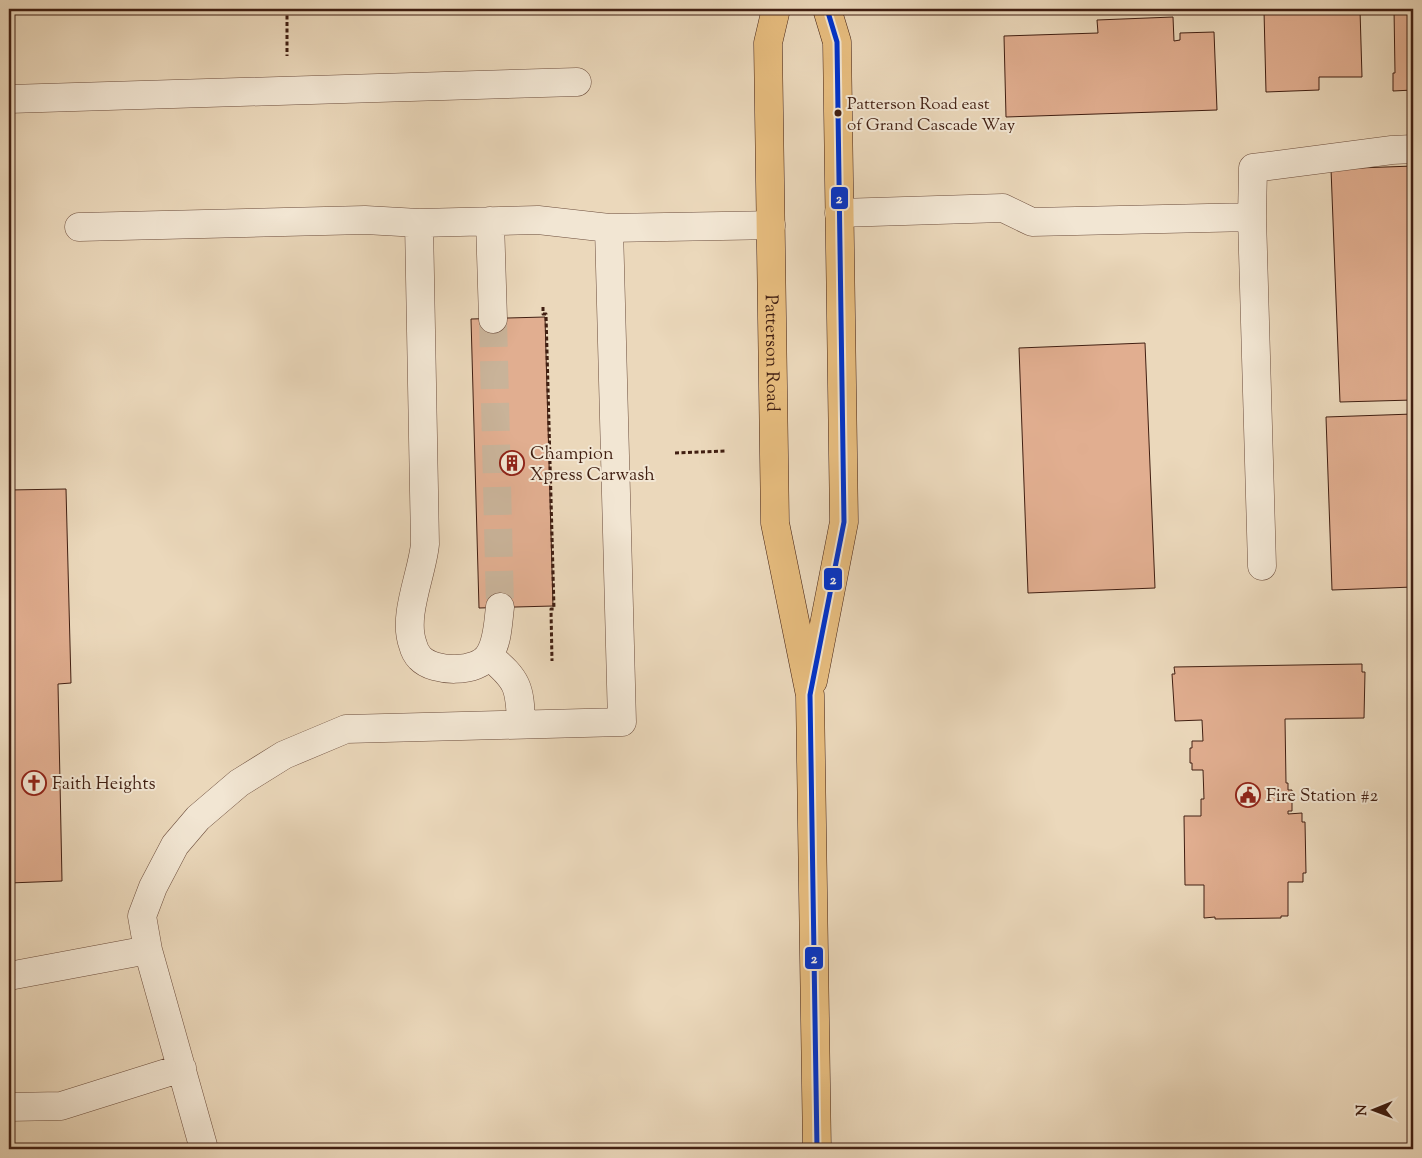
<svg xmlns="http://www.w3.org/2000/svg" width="1422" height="1158" viewBox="0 0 1422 1158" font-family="'Sorts Mill Goudy',serif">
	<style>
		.building { fill: #e1ae90; stroke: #411f12 }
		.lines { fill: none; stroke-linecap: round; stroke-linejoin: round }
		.minor-tunnel { stroke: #c9b399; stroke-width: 28; stroke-dasharray: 28 14; stroke-linecap: butt }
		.minor-casing { stroke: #6c4d3c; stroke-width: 29 }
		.major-casing { stroke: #411f12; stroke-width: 29 }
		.path { stroke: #411f12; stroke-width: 3; stroke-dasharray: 4 2.5; stroke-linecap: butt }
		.minor { stroke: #f2e6d3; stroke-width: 28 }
		.major { stroke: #e6bc7e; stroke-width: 28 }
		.bus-1-casing { stroke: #f2e6d3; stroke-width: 9 }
		.bus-1 { stroke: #03c; stroke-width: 5 }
		.bus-dot { fill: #411f12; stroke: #f2e6d3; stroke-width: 2 }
		.labels { text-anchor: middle; stroke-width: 4; stroke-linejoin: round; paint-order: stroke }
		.bus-label { font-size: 17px; fill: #411f12; stroke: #f2e6d3; text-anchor: start }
		.street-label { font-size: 18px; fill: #411f12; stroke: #f2e6d3 }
		.poi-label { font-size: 18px; fill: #411f12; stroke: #f2e6d3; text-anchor: start }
		.line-badge { stroke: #f2e6d3; stroke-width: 2 }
		.badge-label { font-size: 14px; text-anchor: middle; font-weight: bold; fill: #fff }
	</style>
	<rect width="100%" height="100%" fill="#ebd8bb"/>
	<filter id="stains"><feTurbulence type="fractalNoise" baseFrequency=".004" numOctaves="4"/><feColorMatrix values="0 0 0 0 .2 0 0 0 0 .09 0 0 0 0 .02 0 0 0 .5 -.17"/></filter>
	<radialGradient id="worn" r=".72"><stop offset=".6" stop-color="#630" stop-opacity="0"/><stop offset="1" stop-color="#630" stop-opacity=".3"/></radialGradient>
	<path class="building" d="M1269,9H1289V11L1317,10V9H1335V11H1337V9L1360,10L1362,77H1319V90L1266,92L1264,11H1269Z
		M1394,9H1413V90L1393,91V73H1395Z
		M1173,17L1174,41L1180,40V33L1214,32L1217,110L1006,117L1004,36L1098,33L1097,20Z
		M1413,166V400L1340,402L1331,169Z
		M545,317L553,606L479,608L471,319Z
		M1145,343L1155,588L1028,593L1019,348Z
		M1413,414V587L1332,590L1326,417Z
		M66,489L71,683L58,684L62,881L9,883V490Z
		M1362,664V672H1365L1364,718L1285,719L1286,783H1288V790H1292V811H1288V814L1302,813V822H1305L1306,873H1303V882H1288V916H1281V918L1215,919V917L1204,918V885H1185L1184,816H1201V799H1204L1203,770H1192V763H1190V748H1192V741H1203L1202,720L1175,721L1172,674H1175L1174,667Z"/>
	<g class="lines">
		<path class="minor-tunnel" d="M493,319L500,607"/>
		<defs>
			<path id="minor" d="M9,99L577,82
				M839,213L1003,208L1032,222L1252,217L1262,566
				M1252,217L1253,168L1392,150L1413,149
				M490,221L493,319
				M419,223L425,544C422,575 402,616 413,645C414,649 417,655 420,658C434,673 478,673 489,655C498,642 498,622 500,607
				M79,227L365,220L419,223L538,220L609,228L771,225
				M489,656C518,680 520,687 521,724
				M9,976L148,950
				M9,1107L61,1106L182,1068
				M204,1149L148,950L142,916L153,887L175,845L198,818L239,783L284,755L346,729L622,722L609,228"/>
			<g id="major">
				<path id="s1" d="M776,9L768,43L775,523L810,695L817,1149"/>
				<path d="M813,681L844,522L837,42L827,9"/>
			</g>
		</defs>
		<use href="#minor" class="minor-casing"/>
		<use href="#major" class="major-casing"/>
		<path class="path" d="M287,9V56
			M543,307V314H546L554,609H551L552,661
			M675,453L727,451"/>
		<use href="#minor" class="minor"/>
		<use href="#major" class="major"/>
		<defs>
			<path id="bus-1" d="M817,1149L810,695L844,522L837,42L827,9"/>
		</defs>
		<use href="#bus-1" class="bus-1-casing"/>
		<use href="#bus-1" class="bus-1"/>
	</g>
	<defs>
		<symbol id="building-ring" viewBox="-11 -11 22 22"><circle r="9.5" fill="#f2e6d3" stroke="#8f2418" stroke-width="1.5"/><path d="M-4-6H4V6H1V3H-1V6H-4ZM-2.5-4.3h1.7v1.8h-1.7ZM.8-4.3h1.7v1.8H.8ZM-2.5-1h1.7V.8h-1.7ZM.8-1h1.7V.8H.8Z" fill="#8f2418"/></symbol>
		<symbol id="church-ring" viewBox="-11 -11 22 22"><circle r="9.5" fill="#f2e6d3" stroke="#8f2418" stroke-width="1.5"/><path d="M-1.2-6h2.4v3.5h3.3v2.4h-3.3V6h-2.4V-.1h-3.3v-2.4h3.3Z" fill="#8f2418"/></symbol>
		<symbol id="civic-ring" viewBox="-11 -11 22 22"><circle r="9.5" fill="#f2e6d3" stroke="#8f2418" stroke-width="1.5"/><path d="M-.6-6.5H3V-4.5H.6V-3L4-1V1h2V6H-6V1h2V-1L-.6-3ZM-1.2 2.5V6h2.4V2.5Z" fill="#8f2418"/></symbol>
	</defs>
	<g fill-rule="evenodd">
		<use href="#building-ring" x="498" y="449" width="28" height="28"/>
		<use href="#church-ring" x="20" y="769" width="28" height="28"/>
		<use href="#civic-ring" x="1234" y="781" width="28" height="28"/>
	</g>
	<circle class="bus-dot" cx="838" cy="113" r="4.5"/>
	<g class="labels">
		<g class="bus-label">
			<text x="847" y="109">Patterson Road east<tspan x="847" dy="21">of Grand Cascade Way</tspan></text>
		</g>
		<g class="street-label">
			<text dy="6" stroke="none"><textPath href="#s1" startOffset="345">Patterson Road</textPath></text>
		</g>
		<g class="poi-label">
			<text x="530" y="459">Champion<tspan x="530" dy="21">Xpress Carwash</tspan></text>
			<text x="52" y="789">Faith Heights</text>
			<text x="1266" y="801">Fire Station #2</text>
		</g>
	</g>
	<g class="line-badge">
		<rect x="830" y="186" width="19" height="24" rx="5" fill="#03c"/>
		<rect x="823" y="567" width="20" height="24" rx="5" fill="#03c"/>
		<rect x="804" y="946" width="20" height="24" rx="5" fill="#03c"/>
	</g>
	<g class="badge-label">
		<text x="839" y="203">2</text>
		<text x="833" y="584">2</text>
		<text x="814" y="963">2</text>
	</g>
	<rect width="1422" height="1158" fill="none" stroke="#ebd8bb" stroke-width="30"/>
	<rect x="10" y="10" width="1402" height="1138" fill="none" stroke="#411f12" stroke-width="2.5"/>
	<rect x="15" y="15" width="1392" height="1128" fill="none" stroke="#411f12"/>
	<g transform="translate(1374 1110) rotate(269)" stroke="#f2e6d3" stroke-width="4" paint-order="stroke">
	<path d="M0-4L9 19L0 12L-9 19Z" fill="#411f12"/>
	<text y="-8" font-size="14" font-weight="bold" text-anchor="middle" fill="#411f12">N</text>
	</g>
	<rect width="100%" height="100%" filter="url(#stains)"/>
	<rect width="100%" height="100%" fill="url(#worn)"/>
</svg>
